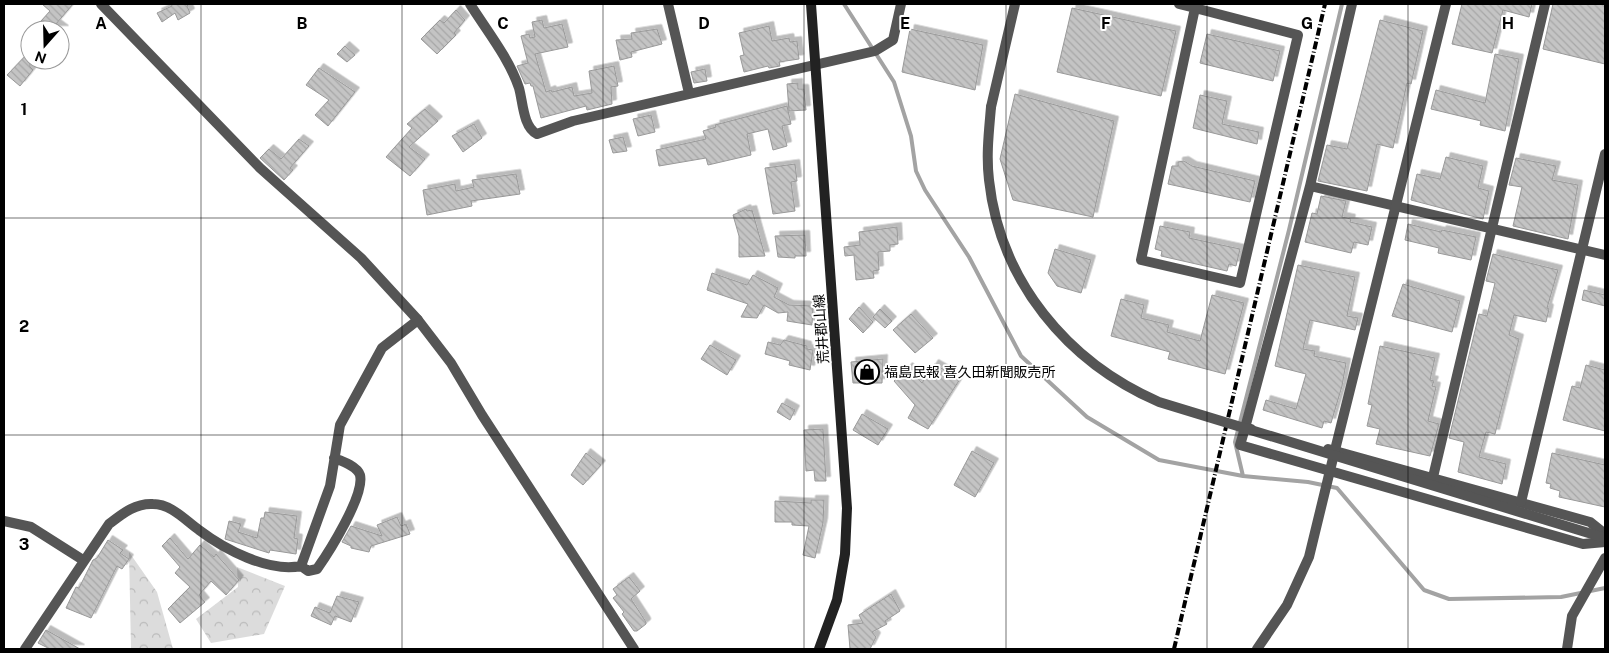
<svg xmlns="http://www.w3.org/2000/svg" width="1609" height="653" viewBox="0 0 1609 653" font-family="'Public Sans','Noto Sans JP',sans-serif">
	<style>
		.forest { fill: url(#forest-crowns) }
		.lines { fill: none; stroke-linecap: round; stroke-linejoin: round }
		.stream { stroke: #a3a3a3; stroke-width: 4 }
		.building { fill: url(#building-back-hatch); stroke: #999; filter: url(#shadow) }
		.minor { stroke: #555; stroke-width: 10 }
		.tertiary { stroke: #555; stroke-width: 10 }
		.secondary { stroke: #222; stroke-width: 10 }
		.rail { stroke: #000; stroke-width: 4; stroke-dasharray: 8 2.5 1 2.5; stroke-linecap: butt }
		.tertiary-bridge { stroke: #555; stroke-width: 10 }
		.grid { fill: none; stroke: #000; stroke-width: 1; stroke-opacity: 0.55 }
		.labels { text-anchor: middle; stroke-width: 4; stroke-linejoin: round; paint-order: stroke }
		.street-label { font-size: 14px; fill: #000; stroke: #fff }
		.poi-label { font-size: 14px; fill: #000; stroke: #fff; text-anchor: start }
		.grid-label { font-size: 16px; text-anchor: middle; font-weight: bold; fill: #000; stroke: #fff; stroke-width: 4; stroke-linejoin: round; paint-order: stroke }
	</style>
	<defs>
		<pattern id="forest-crowns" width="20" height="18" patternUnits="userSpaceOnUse" patternTransform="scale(1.25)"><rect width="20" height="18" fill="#dcdcdc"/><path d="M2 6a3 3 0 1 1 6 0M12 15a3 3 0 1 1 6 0" fill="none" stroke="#bbb"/></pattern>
		<pattern id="building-back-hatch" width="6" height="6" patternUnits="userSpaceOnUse" patternTransform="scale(1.25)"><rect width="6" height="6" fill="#c4c4c4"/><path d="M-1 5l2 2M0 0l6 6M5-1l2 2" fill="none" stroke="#a7a7a7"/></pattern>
		<filter id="shadow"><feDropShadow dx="4.5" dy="-4.5" stdDeviation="0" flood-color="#0004"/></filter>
	</defs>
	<rect width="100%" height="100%" fill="#fff"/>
	<path class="forest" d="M129,552L157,592L173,649H131Z
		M237,567L285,586L264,634L211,643L196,619L238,587Z"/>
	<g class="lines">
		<path class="stream" d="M844,4L894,82L911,136L916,171L925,190L969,257L1021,356L1087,417L1159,460L1243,476L1308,482L1337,488L1424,590L1449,599L1561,597L1605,588
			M1243,476L1235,442L1289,230L1342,4"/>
	</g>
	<path class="building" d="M42,4H73L56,24L64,30H33L50,11Z
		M171,4H189L187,6L190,13L178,20L175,13L162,22L157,13L172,6Z
		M1462,4H1532L1529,17L1503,10L1492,53L1452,44Z
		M1553,4H1605V64L1543,49Z
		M1072,8L1176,31L1161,96L1057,72Z
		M456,10L465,20L454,33L456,35L437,54L421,39L440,20L444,23Z
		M542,20L544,28L562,24L568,47L535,54L546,92L551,90L552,92L572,87L574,96L592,93L589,71L614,66L618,86L611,87L612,104L587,110L586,106L541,118L533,86H531L530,83L525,84L517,66L528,63L521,36L529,34L530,38L535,37L532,22Z
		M1380,20L1423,31L1411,84L1407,83L1393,148L1377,144L1367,191L1318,181L1327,145L1347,149Z
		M769,26L772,41L789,38L790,42L797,41L799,59L779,62L780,66L769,68L768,66L744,72L740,56L744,55L739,33Z
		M657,29L662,44L631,52L632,57L620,60L616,40L632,39L631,33Z
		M910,29L983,45L975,90L902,72Z
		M1207,34L1280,51L1273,81L1200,63Z
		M345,46L355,55L347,62L337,54Z
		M30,51V67L33,70L20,86L7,75Z
		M1495,54L1519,59L1505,131L1480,125L1481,121L1431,109L1436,90L1485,103Z
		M319,68L355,92L328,126L315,115L329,100L306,85Z
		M705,69L707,81L694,83L691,72Z
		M798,83V89H804L806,110L789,111L787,84Z
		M1015,94L1114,121L1093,217L1013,200L1000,159Z
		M1200,95L1227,101L1222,124L1259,132L1257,144L1193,128Z
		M787,106L791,124L782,126L787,146L773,150L768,129L747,134L751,155L708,165L706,158L659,166L656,150L706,139L703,131L716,127L715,125Z
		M425,109L438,121L409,147L425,159L410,176L386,157L412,128L407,124Z
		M651,115L655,132L638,136L633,119Z
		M474,124L482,138L463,152L452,136Z
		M623,137L627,151L613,153L609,140Z
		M299,139L309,146L290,168L293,170L284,180L260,158L269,149L281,159Z
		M1446,157L1483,166L1478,188L1489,191L1483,219L1411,200L1417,174L1440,179Z
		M1516,158L1556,166L1552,180L1578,185L1568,239L1513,226L1522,187L1509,185Z
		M1184,161L1192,166L1255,181L1250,202L1168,184L1172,166H1178V162Z
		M795,164L797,181L791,182L795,211L773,214L765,168Z
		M516,174L520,194L471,201L472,206L427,215L423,190L455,184L456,191L474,187L472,180Z
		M1321,196L1346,201L1342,217L1351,219L1350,222L1372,227L1368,245L1354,242L1351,253L1305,242L1312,213L1317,214Z
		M746,209L747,211L752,210L765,256L739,257V236L733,215Z
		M1408,224L1441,232L1442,230L1476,237L1471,260L1438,253L1439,248L1405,240Z
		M1160,226L1190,232L1189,238L1240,249L1236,266L1229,264L1227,271L1161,256L1162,251L1155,249Z
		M897,227L898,244L890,245V251L878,252L879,270L873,271L874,278L856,280L854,255L845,256L844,247L860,245L859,232Z
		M805,235L806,256H795V258L778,257L775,236Z
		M1055,249L1091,260L1081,293L1057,286L1048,273Z
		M1493,254L1558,270L1547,308L1549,309L1546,322L1514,315L1509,335L1519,339L1495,434L1486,432L1479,457L1506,464L1502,484L1458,472L1464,442L1449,438L1479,314L1487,316L1495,283L1486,281Z
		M1298,265L1355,277L1347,316L1358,318L1355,330L1310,320L1303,349L1315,351L1314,356L1346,363L1342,386L1331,423L1324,421L1322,428L1263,410L1266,400L1296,409L1306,374L1275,366Z
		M712,273L747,285L753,275L778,288L774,297L789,305L813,306L812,325L787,321L788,312L778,313L764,305L757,318L741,317L748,304L707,290Z
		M1403,284L1460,301L1452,332L1392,316Z
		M1584,290L1605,295V306L1582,300Z
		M1212,295L1244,303L1225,374L1168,359L1170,352L1111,336L1121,299L1144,305L1141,318L1169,325L1167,332L1200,341Z
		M859,307L873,322L863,333L849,319Z
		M880,309L892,321L885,328L873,317Z
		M911,314L933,338L915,353L893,330Z
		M784,340L807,346V349L813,350L810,370L789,365L790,361L765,354L768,342L780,345Z
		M710,345L736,360L727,375L701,359Z
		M1380,346L1435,358L1430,380L1434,381L1432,386L1436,387L1428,421L1439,424L1430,456L1376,444L1380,429L1367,426L1372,405L1368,404Z
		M883,359L882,383H853L851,362Z
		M934,364L960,379L928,429L908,418L915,405L894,381L908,367L922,383Z
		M1586,365L1605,370V431L1563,420L1572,386L1580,388Z
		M782,403L795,410L790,420L777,412Z
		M862,414L888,429L878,445L853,430Z
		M823,429L826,481H815L814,470L806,471L804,430Z
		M972,451L994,463L975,497L954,485Z
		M586,453L601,465L583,485L571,475Z
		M1552,453L1605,465V507L1559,497L1560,491L1550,488L1551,484L1546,483Z
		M811,500H824L823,523L815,558L803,555L809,526L792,525V522H775V501L811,503Z
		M265,512L297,516L294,538L298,539L296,554L270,550L269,553L225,539L229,521L241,524L238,532L257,538L261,518H264Z
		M397,517L401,526L406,524L410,534L371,546L369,552L351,548V546L342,542L351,526L382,536L377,525Z
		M170,538L188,559L200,545L214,557L216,554L239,580L226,595L211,581L199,595L205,602L180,623L168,609L190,587L175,573L180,567L162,546Z
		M108,540L123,550L120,553L129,559L122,569L117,566L91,618L66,608L76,587L79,588L93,560L97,558Z
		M629,577L640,591L631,599L646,622V624L637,631H634L622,614L624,612L613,598L617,595L613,589Z
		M891,594L900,611L885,621L887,624L872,632L876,637L870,649H850L848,625L863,623L859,615Z
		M337,596L359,602L351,622L335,616L331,625L311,616L315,607L330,613Z
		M46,630L80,649H50L38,643Z"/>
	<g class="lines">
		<path class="minor" d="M470,4C487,31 509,58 519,88C523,102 523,127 537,134L573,121L875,51L893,40L901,4
			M668,4L689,93
			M1179,4L1195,8L1298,35L1240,283L1141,260L1195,8L1196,4
			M1310,186L1605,255
			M1245,428L1310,186L1352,4
			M1251,429L1245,428L1240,445L1583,544L1605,542
			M1328,449L1590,522L1605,534
			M1433,477L1545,4
			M4,521L31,527L83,560
			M301,566L308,571L317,569C329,552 365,495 360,475C357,466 342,461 334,458
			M25,649L109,524C122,514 135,503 153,504C171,504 185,520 199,530C224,549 269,573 301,566L330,486L340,425L382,348L418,320
			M1257,649L1287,605L1309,557L1335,450
			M1567,649L1572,616L1605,558"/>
		<path class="tertiary" d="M101,4L260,168L361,258L418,320L451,363L482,415L634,649
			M991,107L1015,4
			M1335,450L1446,4
			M1521,502L1605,154"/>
		<path class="secondary" d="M811,4L847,508L845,554L837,600L819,649"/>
		<path class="rail" d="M1174,649L1325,4"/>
		<path class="tertiary-bridge" d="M991,107C989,131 986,155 989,180C1000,281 1067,362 1159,402L1605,538"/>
	</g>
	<path class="grid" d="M201,4V649M402,4V649M603,4V649M804,4V649M1006,4V649M1207,4V649M1408,4V649M4,218H1605M4,435H1605"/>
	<defs>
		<symbol id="shop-ring" viewBox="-11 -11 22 22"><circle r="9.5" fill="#fff" stroke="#000" stroke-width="1.5"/><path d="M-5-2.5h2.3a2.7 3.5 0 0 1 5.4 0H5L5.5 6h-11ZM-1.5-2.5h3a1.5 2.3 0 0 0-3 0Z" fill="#000"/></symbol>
	</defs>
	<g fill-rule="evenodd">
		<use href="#shop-ring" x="853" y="358" width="28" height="28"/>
	</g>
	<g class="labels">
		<g class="street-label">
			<text transform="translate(821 329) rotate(-94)" y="5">荒井郡山線</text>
		</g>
		<g class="poi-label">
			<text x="884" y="377">福島民報 喜久田新聞販売所</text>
		</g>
	</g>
	<g class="grid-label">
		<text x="101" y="29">A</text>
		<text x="302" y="29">B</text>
		<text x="503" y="29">C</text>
		<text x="704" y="29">D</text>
		<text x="905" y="29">E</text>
		<text x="1106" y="29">F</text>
		<text x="1307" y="29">G</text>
		<text x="1508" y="29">H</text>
		<text x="24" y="115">1</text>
		<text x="24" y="332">2</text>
		<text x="24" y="550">3</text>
	</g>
	<rect width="1609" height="653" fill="none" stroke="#000000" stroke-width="10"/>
	<g transform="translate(45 45) rotate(200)"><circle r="24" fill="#ffffff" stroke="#999999"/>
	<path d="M0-4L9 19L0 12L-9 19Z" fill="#000000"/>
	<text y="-8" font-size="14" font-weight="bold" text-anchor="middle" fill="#000000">N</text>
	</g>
</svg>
